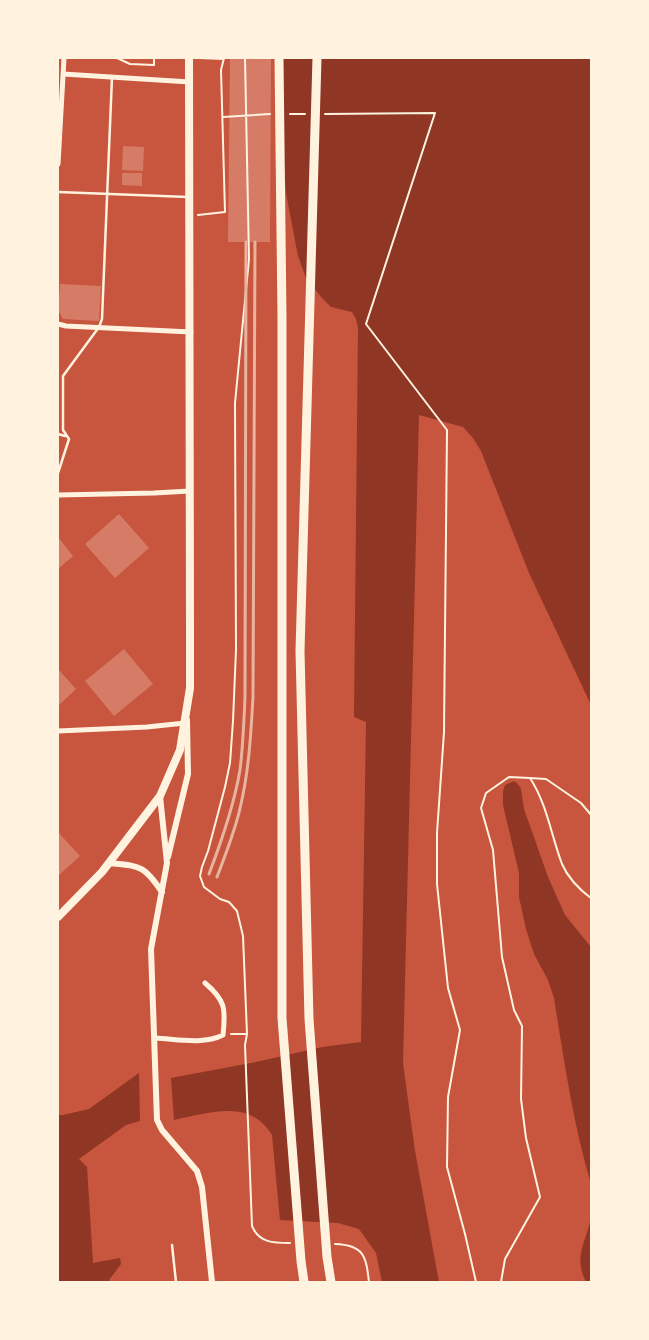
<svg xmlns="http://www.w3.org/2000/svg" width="649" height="1340" viewBox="0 0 649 1340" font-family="Arial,sans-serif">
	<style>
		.water { fill: #8f3625 }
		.building { fill: #d67c66 }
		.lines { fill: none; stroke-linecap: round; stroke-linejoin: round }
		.path { stroke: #fff3e0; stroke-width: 2 }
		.service { stroke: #fff3e0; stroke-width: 2.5 }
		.minor { stroke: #fff3e0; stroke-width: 5 }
		.tertiary { stroke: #fff3e0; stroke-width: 6 }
		.primary { stroke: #fff3e0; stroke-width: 8 }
		.trunk { stroke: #fff3e0; stroke-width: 9 }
		.rail { stroke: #e9b49f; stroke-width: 3 }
	</style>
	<rect width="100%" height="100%" fill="#c8553d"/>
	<path class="water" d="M276,58H591V705L529,573L481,451L473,438L463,427L419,415L403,1063L415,1151L439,1282H382L376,1253L359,1229L338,1223L280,1220L272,1135C250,1098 208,1113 174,1120L171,1078L256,1062L322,1047L361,1042L366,722L354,717L358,328L356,319L352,312L331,307L322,298L306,278L298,256L286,193Z
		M514,781L518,784L521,789L524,809L548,877L565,915L591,947V1184C573,1123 564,1060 554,998L548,980L534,954L526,929L519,897V873L503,805V791L505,785Z
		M139,1073L140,1121L126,1125L79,1159L87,1167L93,1263L120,1258L121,1264L109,1280L110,1282H58V1115H63L89,1109Z
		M591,1217V1282H586C573,1255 586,1244 591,1217Z"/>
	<path class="building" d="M230,58H271L270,242H228Z
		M123,146L144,147L143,171L122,170Z
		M122,173H142V186L122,185Z
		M60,284L101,286L99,321L63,319L58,310Z
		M119,514L149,548L115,578L85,544Z
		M58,537L73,556L58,569Z
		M124,649L153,684L114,716L85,681Z
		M58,669L76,689L58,706Z
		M58,832L80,856L58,876Z"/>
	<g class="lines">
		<path class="path" d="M117,58L130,64L154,65V58
			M198,58L224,59
			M245,58L249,259L235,403L236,650L233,721L230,763L225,787L208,851L202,867L200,876L204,887L220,899L229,902L237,911L243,936L247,1034L245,1045L252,1226C259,1243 274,1243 290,1243
			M290,114H305
			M325,114L435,113L366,324L447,430L444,732L437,833V884L448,988L460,1030L448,1097L447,1167L465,1234L476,1282
			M223,117L270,114
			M198,215L225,212L221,70L224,58
			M530,778C547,804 551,835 562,864C568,878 580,890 592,899
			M231,1034H247
			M335,1244C364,1245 366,1256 369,1282
			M501,1282L505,1259L540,1197L526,1138L521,1099L522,1026L514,1010L502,957L493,850L481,808L486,793L509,777L530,778L546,779L581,803L592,816"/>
		<path class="service" d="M58,192L188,197
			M58,434L65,436
			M58,473L69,439L63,430V376L99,327L102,319L112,77
			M172,1245L176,1282"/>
		<path class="minor" d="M63,74L190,82
			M58,164L64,58
			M58,324L66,326L191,332
			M58,495L154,493L190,491
			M58,731L147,727L185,723
			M155,1038C177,1039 203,1045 223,1035C226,1008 225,1000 205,983"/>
		<path class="tertiary" d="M160,796L167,863L151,949L157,1120L162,1130L197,1171L202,1187L212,1282
			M168,857L188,774L187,720
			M109,863C140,866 144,865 162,892"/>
		<path class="primary" d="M58,917L102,872L160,796L180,750L190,688V633L189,58"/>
		<path class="trunk" d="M279,58L282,317V1018L301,1261L304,1282
			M317,58L300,651L309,1019L327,1257L331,1282"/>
		<path class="rail" d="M209,874C222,840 234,806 240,770C243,746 244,721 245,697L246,242
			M217,877C226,853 236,829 241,804C249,769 251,733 253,697L255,242"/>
	</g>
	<rect width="649" height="1340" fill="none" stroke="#fff3e0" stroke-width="118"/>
</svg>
